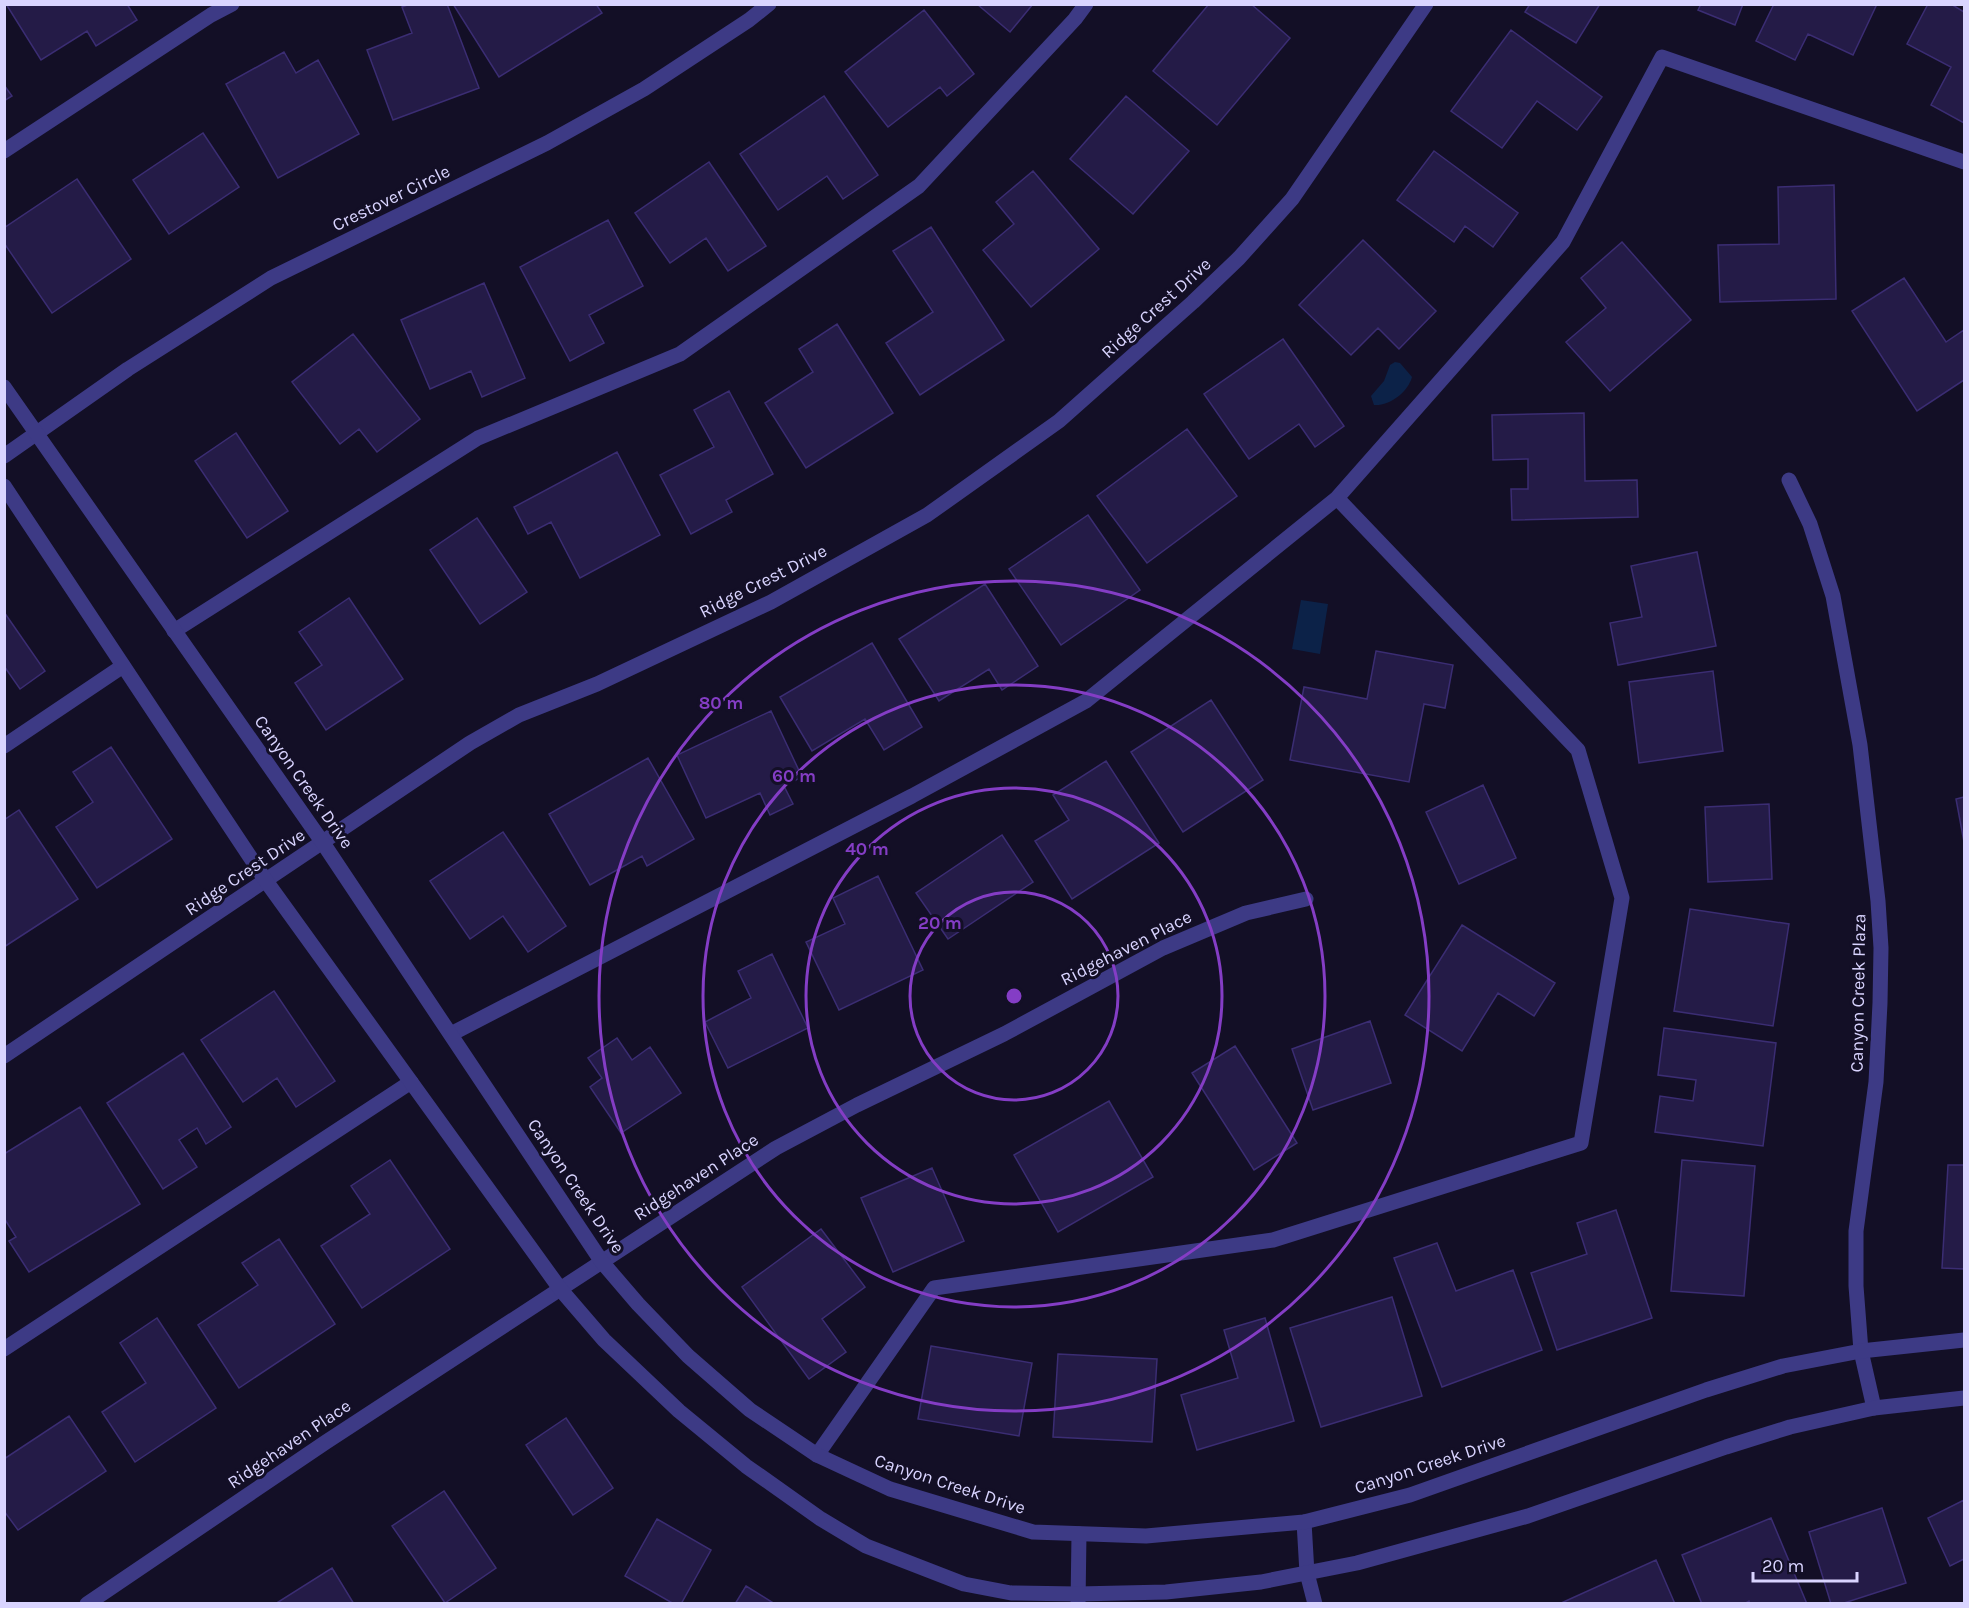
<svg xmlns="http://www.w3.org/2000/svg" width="1969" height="1608" viewBox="0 0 1969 1608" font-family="Karla,sans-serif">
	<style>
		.water { fill: #0c2248 }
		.building { fill: #241b47; stroke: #3b2d73; stroke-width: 1.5 }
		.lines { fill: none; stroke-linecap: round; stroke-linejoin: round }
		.service { stroke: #3d3a85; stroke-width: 15 }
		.minor { stroke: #3d3a85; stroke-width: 15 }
		.tertiary { stroke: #3d3a85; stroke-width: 15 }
		.ring { fill: none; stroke: #843dc5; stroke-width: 3 }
		.labels { text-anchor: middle; stroke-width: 6; stroke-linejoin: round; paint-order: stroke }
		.street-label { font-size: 18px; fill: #d9d4ff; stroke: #130f26 }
		.centre { fill: #843dc5; stroke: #130f26; stroke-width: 3 }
		.ring-label { font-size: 18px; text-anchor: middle; font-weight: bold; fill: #843dc5; stroke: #130f26; stroke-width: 6; stroke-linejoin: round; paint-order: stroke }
	</style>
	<rect width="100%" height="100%" fill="#130f26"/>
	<path class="water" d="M1395,362L1400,363L1412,377C1408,392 1390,406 1374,405L1371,396L1384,381L1390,365Z
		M1301,600L1328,604L1320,654L1292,649Z"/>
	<path class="building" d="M6,4H127L137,20L96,46L87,31L41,60Z
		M410,4H447L479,88L393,120L367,50L412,33L402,7Z
		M453,4H596L602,13L499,77Z
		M977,4H1033L1010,32Z
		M1209,4H1251L1290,38L1217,125L1153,71Z
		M1530,4H1600L1576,43L1525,12Z
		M1701,4H1743L1735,25L1698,10Z
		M1774,4H1877L1853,55L1808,34L1795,60L1756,41Z
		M1928,4H1951L1964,12V123L1931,105L1951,67L1907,44Z
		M924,10L974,74L947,96L940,87L888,127L845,72Z
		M1511,30L1602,97L1577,130L1537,101L1502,148L1451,111Z
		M284,52L296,73L318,60L359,134L278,178L226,84Z
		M4,85L12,96L4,101Z
		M824,96L878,175L843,199L827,176L778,210L740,154Z
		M1126,96L1189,151L1133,214L1070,159Z
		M203,133L239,187L169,234L133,180Z
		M1434,151L1518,213L1493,247L1465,226L1454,242L1397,200Z
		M709,162L766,246L728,271L706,238L670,263L635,213Z
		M1033,171L1099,249L1031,307L983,250L1014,224L996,202Z
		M77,179L131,259L52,313L4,243V228Z
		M1834,185L1836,299L1720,302L1718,245L1779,244L1778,187Z
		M608,220L643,286L589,315L604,343L570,361L520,267Z
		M931,227L1004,340L920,395L886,343L933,312L893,251Z
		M1363,240L1436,311L1399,349L1378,328L1351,355L1299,305Z
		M1622,242L1691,320L1610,391L1566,342L1606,308L1581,278Z
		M1904,278L1946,342L1964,330V380L1917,411L1852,311Z
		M484,283L525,378L482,397L471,371L430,389L401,320Z
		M837,324L893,413L806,468L765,403L813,372L799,349Z
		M353,334L420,419L377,452L359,429L340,444L292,382Z
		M1283,339L1344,426L1315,447L1299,424L1249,459L1204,394Z
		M729,391L773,474L726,500L732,512L691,534L660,475L714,447L694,410Z
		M1584,413L1585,481L1637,480L1638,517L1512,520L1511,489H1528V459L1493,460L1492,415Z
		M1187,429L1237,496L1147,563L1097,496Z
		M236,433L288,511L247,538L195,461Z
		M617,452L660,535L580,578L551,522L528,534L514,507Z
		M1088,515L1140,590L1061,645L1009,569Z
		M477,518L527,592L480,624L430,550Z
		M1697,552L1716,646L1618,665L1610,623L1642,617L1631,566Z
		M985,584L1038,666L1002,690L989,669L939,701L899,639Z
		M349,598L403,679L326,730L295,683L322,665L299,632Z
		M4,612L45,671L20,689L4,666Z
		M872,643L922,727L884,750L865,719L812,751L780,697Z
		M1376,651L1453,665L1445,708L1424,704L1409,782L1290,760L1304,687L1367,699Z
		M1713,671L1723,751L1639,763L1629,682Z
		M1211,700L1263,780L1183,832L1131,752Z
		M771,711L802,777L784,786L793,804L770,815L760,793L706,818L677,755Z
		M111,747L172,839L97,888L56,827L93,802L73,772Z
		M648,758L694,839L647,866L642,856L590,885L549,814Z
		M1106,761L1159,843L1072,899L1035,841L1069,820L1053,795Z
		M1483,785L1516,858L1459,884L1426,812Z
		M1964,797V842L1956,799Z
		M1769,804L1772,879L1708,882L1705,807Z
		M19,810L78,899L4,947V820Z
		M503,832L566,926L528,952L503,916L470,939L430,881Z
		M1002,835L1033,882L948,939L916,893Z
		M878,876L923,970L839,1010L806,942L845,924L833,898Z
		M1690,909L1789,924L1773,1026L1674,1011Z
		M1462,925L1555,983L1534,1016L1498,993L1462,1051L1405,1015Z
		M772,954L808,1028L728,1068L705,1022L751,998L738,971Z
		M274,991L335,1081L296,1107L277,1078L243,1102L201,1040Z
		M1370,1021L1391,1083L1313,1110L1292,1049Z
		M1664,1028L1776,1043L1763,1146L1655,1132L1660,1096L1693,1101L1696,1080L1658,1075Z
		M617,1038L632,1060L650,1047L681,1093L621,1133L590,1087L602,1078L588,1058Z
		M1235,1046L1297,1143L1254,1170L1192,1073Z
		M183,1053L231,1127L206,1144L197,1128L179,1140L197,1167L163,1189L107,1103Z
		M1109,1101L1153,1177L1058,1232L1014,1155Z
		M80,1107L140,1204L29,1272L9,1241L16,1237L4,1218V1154Z
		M390,1160L450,1249L362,1308L321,1246L370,1214L351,1186Z
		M1682,1160L1755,1166L1744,1296L1671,1291Z
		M1948,1165H1964V1269L1942,1268Z
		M932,1168L964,1241L893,1272L861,1198Z
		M1616,1210L1652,1318L1557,1350L1531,1273L1587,1254L1577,1223Z
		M821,1229L865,1287L822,1319L846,1352L809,1379L742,1287Z
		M279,1239L335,1324L239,1388L198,1325L258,1285L242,1263Z
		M1437,1243L1456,1291L1513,1270L1542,1350L1442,1387L1394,1258Z
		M1392,1297L1422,1396L1321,1427L1290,1328Z
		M157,1318L216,1408L135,1462L102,1412L146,1383L120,1343Z
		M1265,1318L1294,1421L1197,1450L1181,1395L1238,1378L1224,1330Z
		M931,1346L1032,1363L1019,1436L918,1419Z
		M1058,1354L1157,1359L1152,1442L1053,1437Z
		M69,1416L106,1471L18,1530L4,1511V1459Z
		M566,1418L613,1488L573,1515L526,1445Z
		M444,1491L496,1568L445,1603L392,1526Z
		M1964,1500V1559L1950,1566L1928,1518Z
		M1882,1508L1906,1583L1841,1604H1831L1809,1532Z
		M1771,1518L1807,1604H1750L1749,1601L1744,1604H1702L1682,1555Z
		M657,1519L711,1550L681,1604H674L625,1576Z
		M1656,1560L1675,1604H1559Z
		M332,1568L354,1604H275Z
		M746,1586L775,1604H735Z"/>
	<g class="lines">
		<path class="service" d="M4,151L211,15L232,4
			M174,631L478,438L680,354L919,186L1075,19L1086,4
			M4,746L123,666
			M451,1034L912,796L1086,701L1337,498L1563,242L1662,57L1964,162
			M4,1349L411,1082
			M817,1455L934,1288L1273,1240L1581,1143L1622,898L1578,750L1337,498
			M1304,1522L1307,1573L1315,1604"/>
		<path class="minor" d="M4,456L128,369L271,278L547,143L644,89L749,20L769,4
			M1789,480L1810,524L1833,596L1860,745L1878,901L1881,948L1880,1003L1876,1082L1856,1231V1286L1861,1351L1874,1408
			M4,1056L470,743L519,715L597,684L771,602L927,515L1059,421L1193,302L1239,258L1292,199L1426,4
			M87,1604L326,1442L776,1148L857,1105L1004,1034L1163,948L1246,913L1306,899
			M1078,1604L1079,1534"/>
		<path class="tertiary" d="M4,387L323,843L602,1262L638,1304L688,1356L750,1410L817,1455L890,1489L1033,1532L1146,1536L1304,1522L1410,1495L1706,1390L1783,1366L1861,1351L1964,1340
			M4,486L266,881L561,1290L604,1340L679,1411L746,1466L821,1519L866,1546L964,1584L1011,1593L1078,1594L1166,1592L1261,1582L1357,1563L1528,1516L1726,1447L1790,1427L1874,1408L1964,1398"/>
	</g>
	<g class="ring">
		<circle cx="1014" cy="996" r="104"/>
		<circle cx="1014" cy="996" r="208"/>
		<circle cx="1014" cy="996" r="311"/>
		<circle cx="1014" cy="996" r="415"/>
	</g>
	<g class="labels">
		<g class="street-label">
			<text transform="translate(391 198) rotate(-26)" y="6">Crestover Circle</text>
			<text transform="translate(1156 308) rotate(-42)" y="6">Ridge Crest Drive</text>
			<text transform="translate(763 581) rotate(-27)" y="6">Ridge Crest Drive</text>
			<text transform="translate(304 782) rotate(55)" y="6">Canyon Creek Drive</text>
			<text transform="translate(245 872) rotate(-34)" y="6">Ridge Crest Drive</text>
			<text transform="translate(1126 948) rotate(-27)" y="6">Ridgehaven Place</text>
			<text transform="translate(1858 993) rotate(-89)" y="6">Canyon Creek Plaza</text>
			<text transform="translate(696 1177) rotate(-33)" y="6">Ridgehaven Place</text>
			<text transform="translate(576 1186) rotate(56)" y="6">Canyon Creek Drive</text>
			<text transform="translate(289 1444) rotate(-34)" y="6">Ridgehaven Place</text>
			<text transform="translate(1430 1464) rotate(-18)" y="6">Canyon Creek Drive</text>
			<text transform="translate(950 1484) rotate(18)" y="6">Canyon Creek Drive</text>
		</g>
	</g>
	<circle cx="1014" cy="996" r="9" class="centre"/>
	<g class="ring-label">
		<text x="721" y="709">80 m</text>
		<text x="794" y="782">60 m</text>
		<text x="867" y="855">40 m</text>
		<text x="940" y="929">20 m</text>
	</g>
	<rect width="1969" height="1608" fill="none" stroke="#d9d4ff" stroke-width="12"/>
	<path d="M1753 1572v9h104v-9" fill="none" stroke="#d9d4ff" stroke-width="3"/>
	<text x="1762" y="1572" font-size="18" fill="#d9d4ff" stroke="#130f26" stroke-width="4.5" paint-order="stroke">20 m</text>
</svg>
